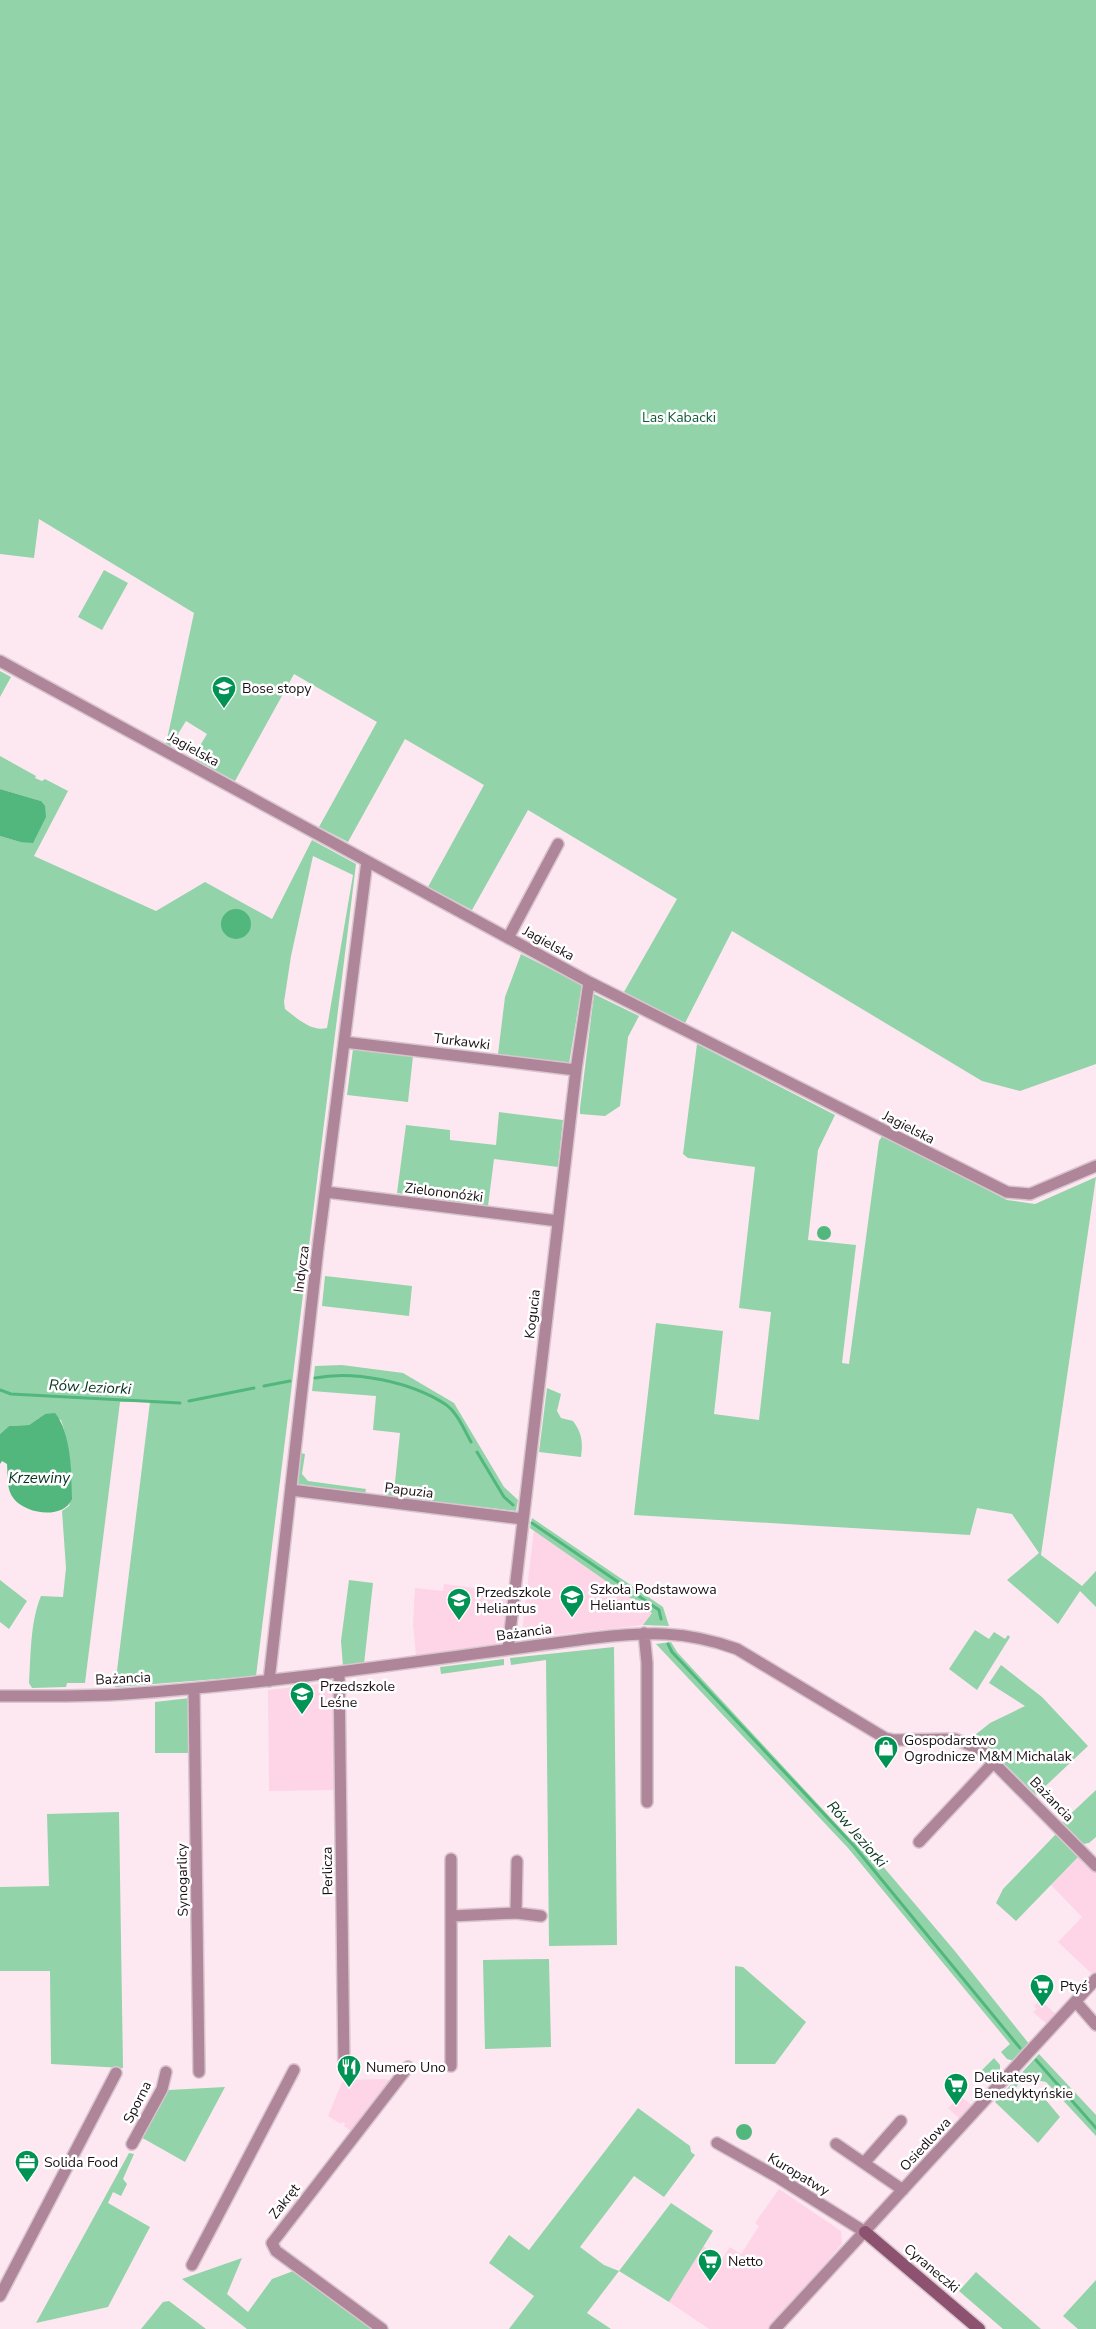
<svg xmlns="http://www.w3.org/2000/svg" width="1096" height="2329" viewBox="0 0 1096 2329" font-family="'Nunito Sans',sans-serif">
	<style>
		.built { fill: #fed4e7 }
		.green { fill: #92d3a9; fill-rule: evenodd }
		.water { fill: #52b77c }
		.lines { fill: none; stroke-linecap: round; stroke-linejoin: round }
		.stream { stroke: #52b77c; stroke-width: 3 }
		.street-casing { stroke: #d9c5ce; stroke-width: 14 }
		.secondary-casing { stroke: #d9c5ce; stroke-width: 15 }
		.street { stroke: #af8599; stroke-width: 11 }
		.secondary { stroke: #8d5270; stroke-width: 12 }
		.labels { text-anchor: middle; stroke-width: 5; stroke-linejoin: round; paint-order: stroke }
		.park-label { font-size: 14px; fill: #0e5b34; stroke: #fff }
		.poi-label { font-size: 14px; fill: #1a0f14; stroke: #fff; text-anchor: start }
		.street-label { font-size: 14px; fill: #1a0f14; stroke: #fff }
		.water-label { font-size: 15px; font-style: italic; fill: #06331c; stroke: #fff }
	</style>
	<rect width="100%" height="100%" fill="#fde8f2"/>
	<path class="built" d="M534,1529L652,1613L643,1625L528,1638L522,1632Z
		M444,1584L508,1592L502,1643L416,1656L413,1623L415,1588L443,1591Z
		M336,1682L338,1790L269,1791L268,1690Z
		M1079,1856L1083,1863L1096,1873V1974L1094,1976L1058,1942L1082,1917L1051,1885Z
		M1040,2000L1057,2015L1048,2025L1033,2012L1037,2009L1034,2006Z
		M386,2079L393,2083L352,2132L344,2126L345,2123L342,2122L341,2124L328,2116L343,2080Z
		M960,2096L974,2107L962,2121L948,2108Z
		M779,2189L841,2231L842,2244L769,2329H709L669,2302L703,2246L722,2259L730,2247L741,2254L759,2226L755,2223Z"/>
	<path class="green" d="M0,0H1096V1064L1020,1091L982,1081L732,931L685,1023L624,992L677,899L528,810L472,910L428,887L484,785L405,739L348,842L319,827L377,722L294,674L235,781L196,760L195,754L207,734L186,721L170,747L166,744L194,613L39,519L34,558L0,554Z
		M104,570L128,583L102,630L78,617Z
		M0,671L11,677L0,697Z
		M0,756L36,776L35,778L42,781L45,779L68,791L34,856L156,911L205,882L272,919L312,840L356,864L256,1676L115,1687L150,1402H120L85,1683H67L66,1687L32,1688L29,1683C31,1654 30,1623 41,1596L63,1597L66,1568L62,1511L69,1506C76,1487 68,1439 61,1420L45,1414L29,1425L9,1426L0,1434V836L20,842L41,801L0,789ZM313,856L353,875L327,1028C311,1032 297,1018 285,1009L284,1002L291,956Z
		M521,954L582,985L569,1064L498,1054L505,997Z
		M594,994L639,1016L628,1037L620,1106L605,1116L580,1114V1108Z
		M697,1044L835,1115L818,1150L808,1240L856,1245L842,1363L849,1364L879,1141L883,1135L1007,1200L1035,1204L1096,1177L1041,1555L1082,1586L1096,1571V1607L1080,1591L1058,1624L1007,1580L1039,1553L1012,1514L977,1508L970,1535L634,1515L656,1323L723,1331L714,1414L759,1420L771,1312L739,1308L755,1167L688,1158L683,1154Z
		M353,1049L413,1056L408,1102L347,1095Z
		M499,1112L563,1120L558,1167L494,1159L488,1206L397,1193L406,1125L450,1130V1140L496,1145Z
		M325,1276L412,1286L409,1316L322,1306Z
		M342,1365L403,1373L454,1403L504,1487L518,1500L516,1511L386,1496L384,1491L394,1492L400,1433L373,1430L376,1396L312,1391L315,1366Z
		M547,1388L561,1394L557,1411L561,1418L573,1421C582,1433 583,1442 581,1457L539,1452Z
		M301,1453L305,1454L302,1474L308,1481L366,1489L365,1494L298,1484Z
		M532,1518L663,1607L669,1626L643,1625L652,1613L530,1528Z
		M0,1580L27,1601L9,1629L0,1622Z
		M349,1580L373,1583L364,1664L343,1667L341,1641Z
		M975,1630L989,1639L994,1632L1005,1639L1008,1635L1010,1637L977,1690L949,1669Z
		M671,1642L677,1652L853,1842L858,1837L954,1950L1030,2045L1014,2061L1007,2059L1001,2052L1010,2044L848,1848L656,1644Z
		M614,1647L617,1945L549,1946L546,1660L511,1665L510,1658Z
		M504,1659V1665L441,1674L440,1667Z
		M1001,1665L1042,1697L1088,1746L1036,1795L975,1735L990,1723L1025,1706L989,1683Z
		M190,1698L191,1753H155V1702Z
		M1096,1790V1837L1089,1843L1083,1844L1062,1822Z
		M119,1812L123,2068L51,2064L50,1971H0V1887L49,1886L47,1814Z
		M1057,1833L1079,1856L1016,1921L996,1903L1003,1889Z
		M549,1959L551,2047L485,2049L483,1960Z
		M735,1966L743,1967L806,2022L775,2064H735Z
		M1039,2054L1096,2115V2136L1046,2082L1036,2080L1020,2082L1010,2096L1025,2092L1040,2093L1060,2117L1038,2143L995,2102Z
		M994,2058L1000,2065V2072L990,2083L979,2073Z
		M225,2087L185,2162L139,2136L161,2096L169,2090Z
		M638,2108L690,2146L691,2152L695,2155L664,2197L634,2176L580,2247L604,2265L619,2271L671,2203L713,2231L669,2302L619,2271L587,2313L611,2329H509L534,2296L489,2263L509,2235L529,2250Z
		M129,2153L134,2154L123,2179L127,2184L121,2196L113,2192L108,2203L150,2227L108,2307L36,2323Z
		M242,2258L227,2294L248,2312L272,2279L296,2270L375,2329H247L182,2279Z
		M976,2272L1041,2329H1003L959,2291Z
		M1096,2280V2329H1078L1063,2316Z
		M169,2301L206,2329H141L163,2302Z"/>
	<path class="water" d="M0,789L41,801L45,806L46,817L33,843L20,842L0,836Z
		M221 924a15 15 0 1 1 30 0a15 15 0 1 1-30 0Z
		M817 1233a7 7 0 1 1 14 0a7 7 0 1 1-14 0Z
		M55,1413C71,1432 72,1474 72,1499C63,1520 26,1514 14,1499C6,1490 8,1475 7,1464L2,1461L0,1464V1434L9,1426L29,1425L45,1414Z
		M736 2132a8 8 0 1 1 16 0a8 8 0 1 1-16 0Z"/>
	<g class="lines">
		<path class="stream" d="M315,1378C354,1370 411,1382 445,1404C457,1412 464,1429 471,1442
			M264,1386L290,1381
			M0,1390L11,1394L180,1403
			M189,1401L254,1388
			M477,1452L504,1497L513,1505
			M532,1523L659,1610L661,1619
			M668,1644L672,1652L854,1846L1020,2048
			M1036,2060L1096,2128"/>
		<defs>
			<path id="street" d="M0,661L589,982L1007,1192L1030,1194L1096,1166
				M508,938L558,844
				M344,1042L576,1070
				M326,1192L558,1221
				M291,1490L523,1519
				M644,1633L647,1663V1802
				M508,1649L576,1070L589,982
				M339,1672L344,2069
				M269,1681L318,1248L367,861
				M194,1689L199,2072
				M0,1696C41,1696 83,1697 125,1694C282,1683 437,1658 594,1638C648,1632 684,1630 737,1649L885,1738L894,1740L955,1739L981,1750L1096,1866
				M919,1842L994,1762
				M451,1859V2066
				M516,1913L517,1861
				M452,1916L516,1913L541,1916
				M1076,2002L1096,2025
				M717,2143L779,2178L865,2232
				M132,2144L162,2089L166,2072
				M836,2144L903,2190
				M864,2163L901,2121
				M192,2265L294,2070
				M0,2296L116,2073
				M382,2329L276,2251L272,2243L408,2067
				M775,2329L1096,1979"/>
			<path id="secondary" d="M865,2232L979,2329"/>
		</defs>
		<use href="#street" class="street-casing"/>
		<use href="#secondary" class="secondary-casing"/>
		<use href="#street" class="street"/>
		<use href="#secondary" class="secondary"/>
	</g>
	<defs>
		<symbol id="school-pin" viewBox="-11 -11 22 30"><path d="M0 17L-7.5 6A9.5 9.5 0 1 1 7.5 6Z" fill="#009354" stroke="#fff"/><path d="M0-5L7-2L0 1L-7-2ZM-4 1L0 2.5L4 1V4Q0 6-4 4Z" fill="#fff"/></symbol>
		<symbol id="shop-pin" viewBox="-11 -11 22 30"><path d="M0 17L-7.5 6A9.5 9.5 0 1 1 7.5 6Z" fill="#009354" stroke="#fff"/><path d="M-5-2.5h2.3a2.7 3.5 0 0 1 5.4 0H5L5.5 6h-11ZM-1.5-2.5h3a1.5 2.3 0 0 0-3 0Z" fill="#fff"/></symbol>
		<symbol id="supermarket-pin" viewBox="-11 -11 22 30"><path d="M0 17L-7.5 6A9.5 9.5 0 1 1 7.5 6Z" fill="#009354" stroke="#fff"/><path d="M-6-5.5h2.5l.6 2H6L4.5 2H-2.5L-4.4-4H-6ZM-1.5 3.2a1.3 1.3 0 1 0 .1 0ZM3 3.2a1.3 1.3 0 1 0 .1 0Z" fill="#fff"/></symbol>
		<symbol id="restaurant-pin" viewBox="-11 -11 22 30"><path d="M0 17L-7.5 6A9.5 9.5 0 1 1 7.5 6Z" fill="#009354" stroke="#fff"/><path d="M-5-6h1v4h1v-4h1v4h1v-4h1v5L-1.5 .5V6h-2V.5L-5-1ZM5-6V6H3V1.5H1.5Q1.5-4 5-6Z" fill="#fff"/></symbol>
		<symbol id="office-pin" viewBox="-11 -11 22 30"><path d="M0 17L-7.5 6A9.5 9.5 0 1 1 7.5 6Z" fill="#009354" stroke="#fff"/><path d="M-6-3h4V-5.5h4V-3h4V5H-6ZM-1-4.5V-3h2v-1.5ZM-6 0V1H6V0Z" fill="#fff"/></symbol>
	</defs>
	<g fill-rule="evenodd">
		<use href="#school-pin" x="210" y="674" width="28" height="38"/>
		<use href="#school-pin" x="558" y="1583" width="28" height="38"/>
		<use href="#school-pin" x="445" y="1586" width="28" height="38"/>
		<use href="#school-pin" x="288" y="1680" width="28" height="38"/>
		<use href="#shop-pin" x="872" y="1734" width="28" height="38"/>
		<use href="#supermarket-pin" x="1028" y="1972" width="28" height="38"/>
		<use href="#restaurant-pin" x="335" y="2053" width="28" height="38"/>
		<use href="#supermarket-pin" x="942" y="2071" width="28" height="38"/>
		<use href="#office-pin" x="13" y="2148" width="28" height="38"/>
		<use href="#supermarket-pin" x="696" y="2247" width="28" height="38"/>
	</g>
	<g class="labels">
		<g class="park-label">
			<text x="679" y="422">Las Kabacki</text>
		</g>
		<g class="poi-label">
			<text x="242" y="693">Bose stopy</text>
			<text x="590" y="1594">Szkoła Podstawowa<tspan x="590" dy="16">Heliantus</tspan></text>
			<text x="476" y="1597">Przedszkole<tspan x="476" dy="16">Heliantus</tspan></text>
			<text x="320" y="1691">Przedszkole<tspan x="320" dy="16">Leśne</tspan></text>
			<text x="904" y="1745">Gospodarstwo<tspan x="904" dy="16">Ogrodnicze M&amp;M Michalak</tspan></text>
			<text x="1060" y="1991">Ptyś</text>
			<text x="366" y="2072">Numero Uno</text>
			<text x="974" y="2082">Delikatesy<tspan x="974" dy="16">Benedyktyńskie</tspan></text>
			<text x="44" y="2167">Solida Food</text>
			<text x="728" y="2266">Netto</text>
		</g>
		<g class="street-label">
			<text transform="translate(194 749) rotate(29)" y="5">Jagielska</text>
			<text transform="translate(549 943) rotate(29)" y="5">Jagielska</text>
			<text transform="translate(462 1041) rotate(7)" y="5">Turkawki</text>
			<text transform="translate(909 1127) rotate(27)" y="5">Jagielska</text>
			<text transform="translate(444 1192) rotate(7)" y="5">Zielononóżki</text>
			<text transform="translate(301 1269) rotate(-83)" y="5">Indycza</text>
			<text transform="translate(532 1314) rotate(-83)" y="5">Kogucia</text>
			<text transform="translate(409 1490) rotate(7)" y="5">Papuzia</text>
			<text transform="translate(524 1632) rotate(-8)" y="5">Bażancia</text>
			<text transform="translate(123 1678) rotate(-3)" y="5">Bażancia</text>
			<text transform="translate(1052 1799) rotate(46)" y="5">Bażancia</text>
			<text transform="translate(327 1871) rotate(-91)" y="5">Perlicza</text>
			<text transform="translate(182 1880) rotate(-91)" y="5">Synogarlicy</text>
			<text transform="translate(137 2102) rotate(-63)" y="5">Sporna</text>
			<text transform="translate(925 2144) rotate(-47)" y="5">Osiedlowa</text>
			<text transform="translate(799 2174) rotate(31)" y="5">Kuropatwy</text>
			<text transform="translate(284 2201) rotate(-52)" y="5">Zakręt</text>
			<text transform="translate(932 2268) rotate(40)" y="5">Cyraneczki</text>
		</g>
		<g class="water-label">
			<text transform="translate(90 1387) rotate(3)" y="5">Rów Jeziorki</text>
			<text x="39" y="1483">Krzewiny</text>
			<text transform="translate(857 1834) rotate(49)" y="5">Rów Jeziorki</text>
		</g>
	</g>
</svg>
